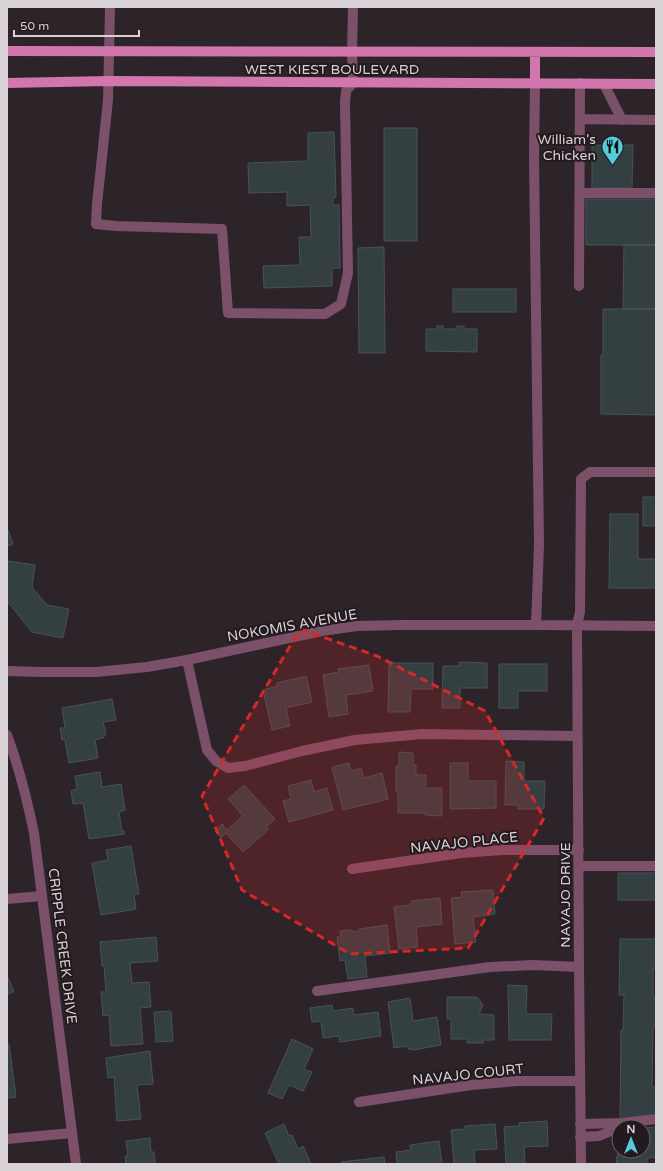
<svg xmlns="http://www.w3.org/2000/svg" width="663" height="1171" viewBox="0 0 663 1171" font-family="'Varela Round',sans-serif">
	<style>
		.building { fill: #343f41; stroke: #475355 }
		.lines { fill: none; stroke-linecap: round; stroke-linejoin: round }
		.minor { stroke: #7d506a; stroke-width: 10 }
		.major { stroke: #d276ae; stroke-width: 10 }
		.marked { fill: #d62828; fill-opacity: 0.2; stroke: #d62828; stroke-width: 3; stroke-dasharray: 8 5; stroke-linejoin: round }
		.labels { text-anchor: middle; stroke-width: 4; stroke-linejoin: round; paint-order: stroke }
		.street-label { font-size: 14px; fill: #d8d2d6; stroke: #231a1f }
		.poi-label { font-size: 14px; fill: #d8d2d6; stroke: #231a1f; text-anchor: end }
	</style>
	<rect width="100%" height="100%" fill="#2d2429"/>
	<path class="building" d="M384,128H417V241H384Z
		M334,132L336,197L333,198V205H339L340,268H332V286L264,288L263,266L300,265L299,237H311L310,205L287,206V192L249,193L248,163L308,161V133Z
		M592,145H633L632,188H592Z
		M586,199H656V245H586Z
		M624,245H656V309H623Z
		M384,247L385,353H359L358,248Z
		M453,289H516V312H453Z
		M603,309H656V415L601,414V355H603Z
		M437,326H443V329H457V326H464V329H477V352L426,351V329H437Z
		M643,497H656V526H643Z
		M610,514H638V559H656V588H609Z
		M7,527L13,544L7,546Z
		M8,561L35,565L32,587L47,605L69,609L63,638L32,632L7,601V566Z
		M459,662L487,663V688H460V708H442L443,666H459Z
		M389,663H433V689H411L410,712H388Z
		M499,664H547V691H518V708H499Z
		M369,665L373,691L346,695L348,714L329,717L323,675L339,672L338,669Z
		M306,676L312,702L286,708L290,726L272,730L263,690L278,686L277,683Z
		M112,699L116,720L103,722L106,734L103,738L95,740L98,758L69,763L65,740H62L60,728H65L62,708Z
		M399,752L413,753V765H416V775H426V788H442V816L425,815V813H398V792H396V766H399Z
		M506,761L524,762V781H545L544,809H518V805H505Z
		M349,763L351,771L361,768L364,778L382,773L388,799L343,810L332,767Z
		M450,763H468V781H496V808L450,809Z
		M100,772L102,787L121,784L125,810L119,812L122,831H124V834L89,839L83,803L73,804L71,791L77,789L75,776Z
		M311,780L314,792L327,788L333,810L289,822L283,801L291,799L288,786Z
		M244,785L275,819L266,827L268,830L243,852L226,833L221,838L215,831L222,824L227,830L243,816L228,799Z
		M131,846L139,894H134L136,909L101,915L92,863L108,860L106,850Z
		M618,873H656V900H618Z
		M493,890L495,914L473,917L476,942L455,944L451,898L462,897L461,892Z
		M440,898L442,924L416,927L418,947L399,949L394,907L411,905V901Z
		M387,925L390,953L365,956L367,977L348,979L345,960L340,961L337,937H341L340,931L352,930L353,932L359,931V929Z
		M156,937L158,961L130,963L132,983L149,982L151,1007L140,1008L143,1044L111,1046L109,1015L103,1016L101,992H106L104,966H102L100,942Z
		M620,939H656V969H653V997H656V1027H653L652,1087H656V1118L620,1123L621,1030H623L624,995H619Z
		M7,976L14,991L7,995Z
		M508,985L527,986L526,1014H552L551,1040H509Z
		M447,997H477L483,1005L479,1014L494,1015V1040H483V1043H467V1039H451V1019H447Z
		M410,998L413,1021L437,1017L441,1045L413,1050V1049H408V1046L394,1048L388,1002Z
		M332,1005L333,1011L353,1008L354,1015L378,1012L381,1036L340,1042L339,1036L323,1038L321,1021L312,1022L310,1008Z
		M171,1011L173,1041L156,1042L154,1012Z
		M292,1039L313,1049L304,1069L312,1072L303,1091L289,1085L282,1099L268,1093Z
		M7,1044H9L16,1097L7,1098Z
		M150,1051L153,1084L137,1085L141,1119L117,1121L114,1077L108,1078L106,1058Z
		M547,1121L548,1146L524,1147L525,1164H506L504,1127L519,1126V1123Z
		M284,1124L289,1136L292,1135L298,1149L303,1146L311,1164H279L265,1133Z
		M495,1124L497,1149L474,1150L475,1164H454L451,1130L465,1129V1126Z
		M656,1127V1157L647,1158V1164H617L616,1157H618L615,1132L619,1131V1151H643V1128Z
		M150,1138L151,1152H154L155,1164H126L125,1156H128L126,1141Z
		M439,1141L442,1164H397L396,1152L411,1150L410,1145Z
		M384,1157L385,1164H342L341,1162Z"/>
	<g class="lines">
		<path class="minor" d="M110,7L108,100L97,204L96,224L116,226L222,229L228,313L325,314L341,304L348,273L345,103L346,91L353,83L352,51L353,7
			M535,83L534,157L539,545L536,625
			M604,84L622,120
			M580,119L656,120
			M580,193H656
			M579,286L580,83
			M187,660L207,750L216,761L228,768L245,766L302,751L355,740L422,734L577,736
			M7,671L42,672H96L147,667L187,660L322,631L357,626L401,625H536L656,626
			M7,735C19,767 27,799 34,833L76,1164
			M579,866H656
			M352,869L461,853L502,850H579
			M7,899L42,896
			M317,991L490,967L533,965L579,967
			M359,1102L471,1085L517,1081H580
			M580,1124L623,1123L656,1119
			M580,1137L599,1136L611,1131L619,1130
			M7,1139L72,1133
			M581,1164L579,967L577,625L580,612L581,479L590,472H656"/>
		<path class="major" d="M7,51L656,52
			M535,52V83
			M7,83L109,81L656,84"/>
	</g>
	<path class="marked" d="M300,629L377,656L485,711L544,818L468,948L350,954L242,890L202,796Z"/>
	<defs>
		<symbol id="restaurant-pin" viewBox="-11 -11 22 30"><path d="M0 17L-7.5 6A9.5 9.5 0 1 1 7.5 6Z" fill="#53cbda" stroke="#231a1f"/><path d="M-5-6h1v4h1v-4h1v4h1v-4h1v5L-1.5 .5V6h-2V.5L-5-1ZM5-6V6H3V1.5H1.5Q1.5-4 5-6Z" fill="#111"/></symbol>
	</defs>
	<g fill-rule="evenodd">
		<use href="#restaurant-pin" x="600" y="134" width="25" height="34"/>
	</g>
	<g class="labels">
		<g class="street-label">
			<text x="332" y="74">WEST KIEST BOULEVARD</text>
			<text transform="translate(292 625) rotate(-10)" y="5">NOKOMIS AVENUE</text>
			<text transform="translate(464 842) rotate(-6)" y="5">NAVAJO PLACE</text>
			<text transform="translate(565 895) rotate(-90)" y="5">NAVAJO DRIVE</text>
			<text transform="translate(63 946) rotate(83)" y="5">CRIPPLE CREEK DRIVE</text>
			<text transform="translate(468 1074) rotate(-6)" y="5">NAVAJO COURT</text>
		</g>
		<g class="poi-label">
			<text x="596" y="144">William's<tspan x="596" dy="16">Chicken</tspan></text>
		</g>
	</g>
	<rect width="663" height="1171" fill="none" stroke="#d8d2d6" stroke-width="16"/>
	<g transform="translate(631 1139)"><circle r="19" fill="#231a1f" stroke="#6b6468"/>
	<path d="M0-3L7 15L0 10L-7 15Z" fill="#53cbda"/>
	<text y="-6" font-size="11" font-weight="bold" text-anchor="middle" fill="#d8d2d6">N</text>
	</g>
	<path d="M14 30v6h125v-6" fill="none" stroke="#d8d2d6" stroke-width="2"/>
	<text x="20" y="30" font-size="12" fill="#d8d2d6" stroke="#231a1f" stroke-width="3" paint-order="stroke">50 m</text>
</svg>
